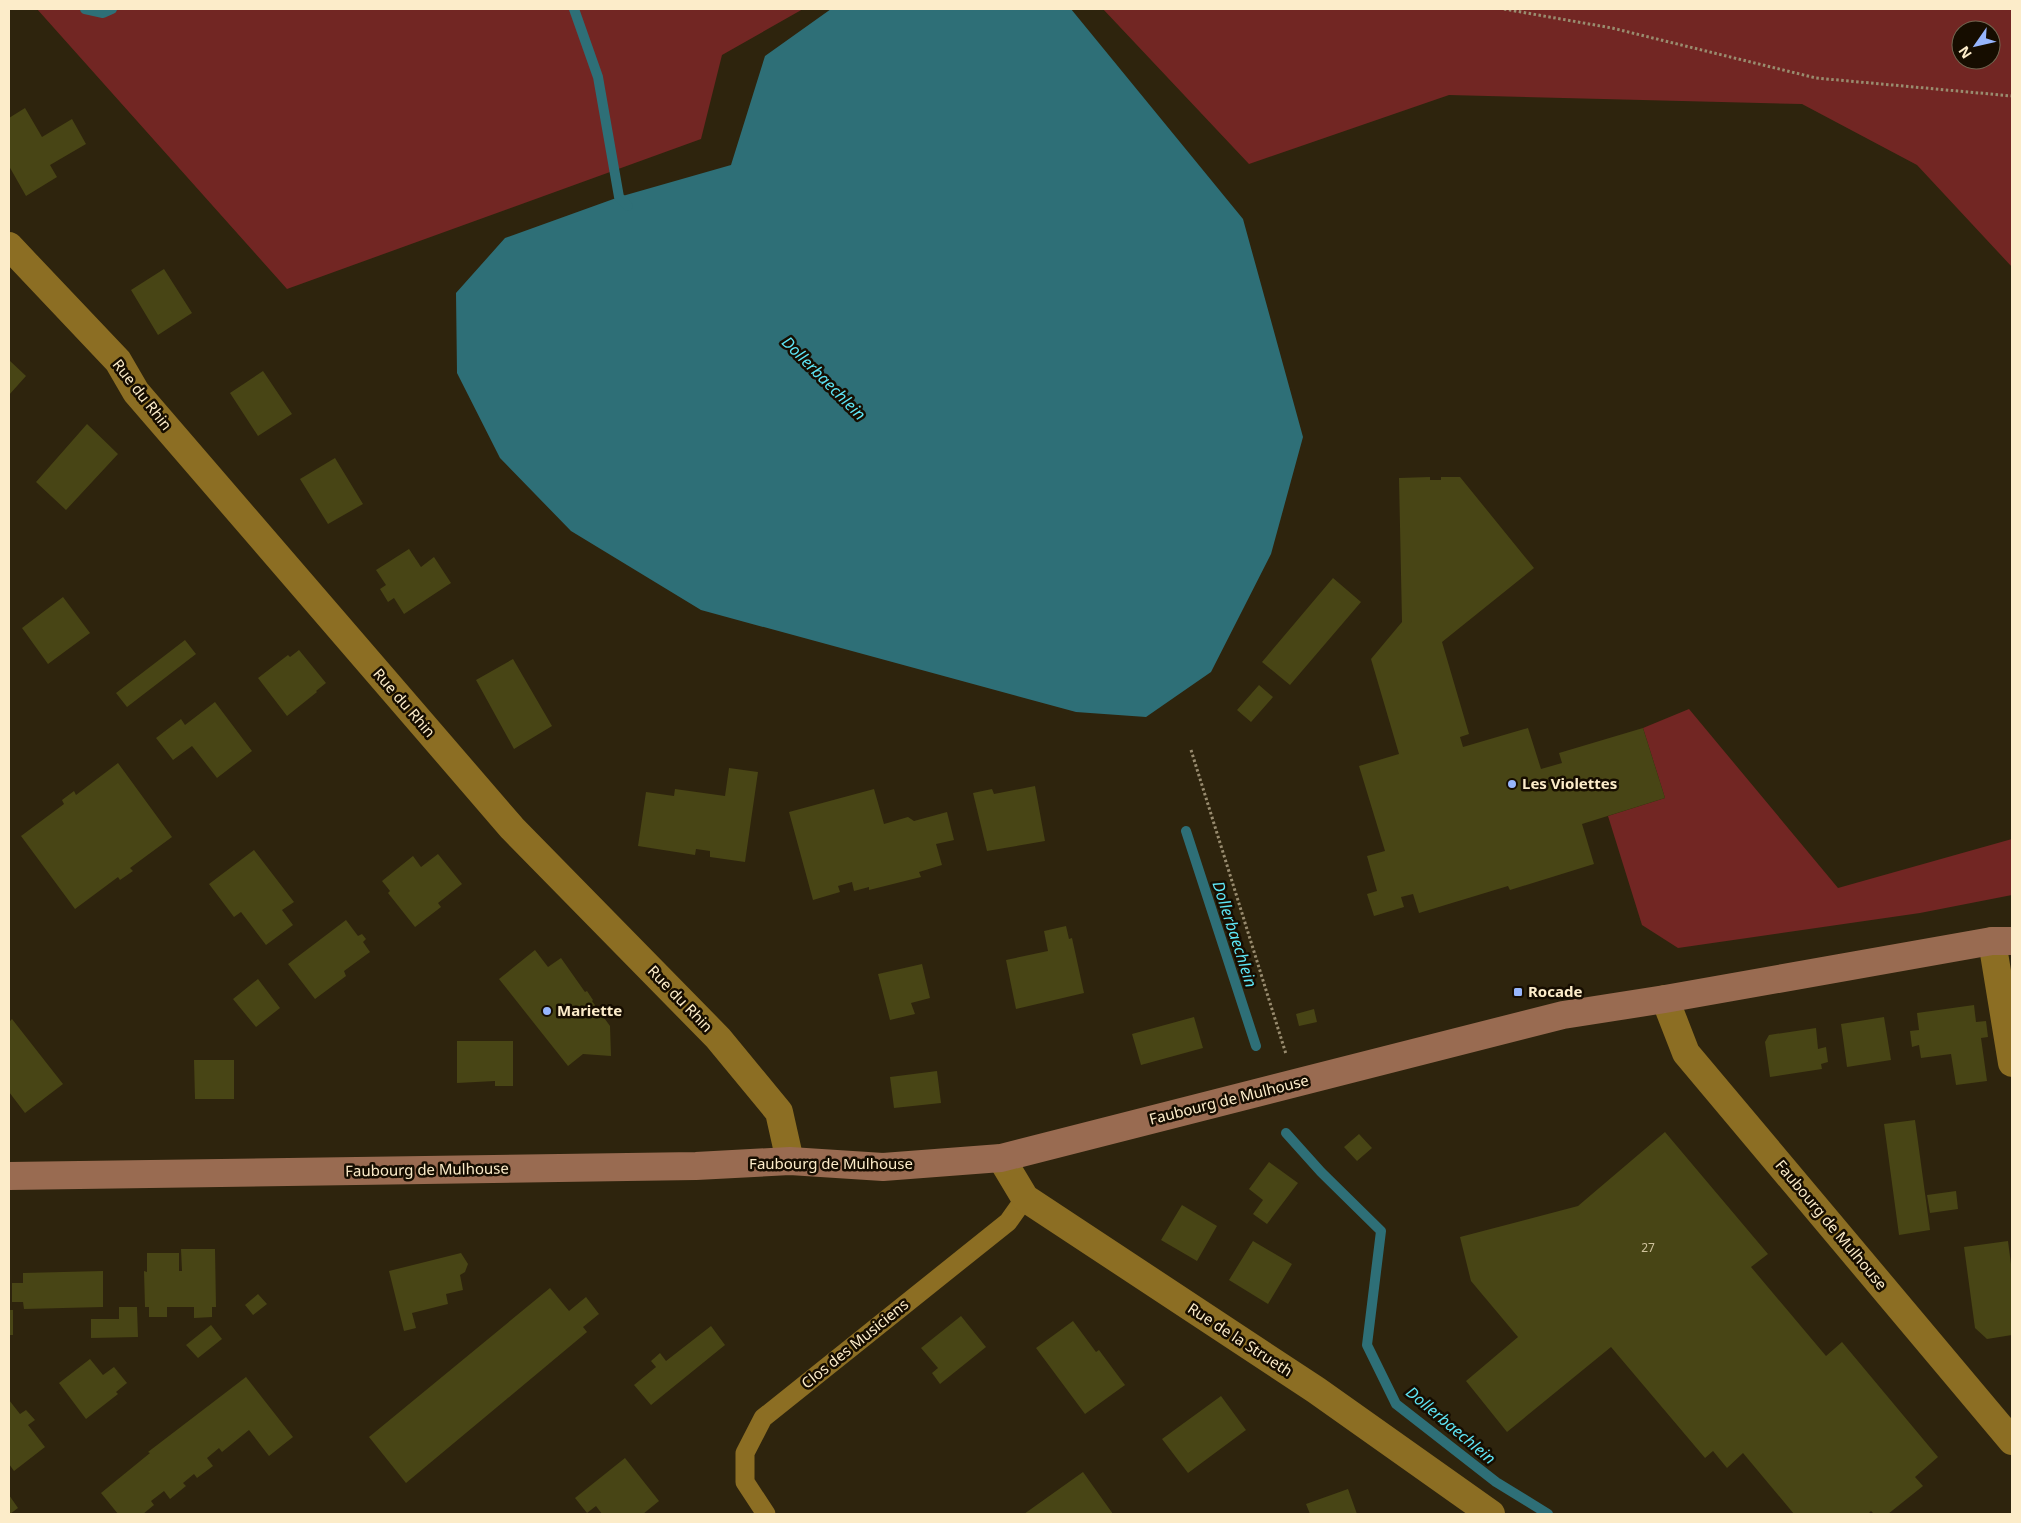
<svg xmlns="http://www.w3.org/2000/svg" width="2021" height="1523" viewBox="0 0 2021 1523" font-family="'Noto Sans',sans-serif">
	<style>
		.green { fill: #722623; fill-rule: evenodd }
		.water { fill: #2e6f77 }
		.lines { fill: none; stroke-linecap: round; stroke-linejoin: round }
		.stream { stroke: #2e6f77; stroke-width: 10 }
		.building { fill: #484515 }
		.path { stroke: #998c6f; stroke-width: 3; stroke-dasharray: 2.5 2.5; stroke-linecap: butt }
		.service { stroke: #8c6e23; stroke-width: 19 }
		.minor { stroke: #8c6e23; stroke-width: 28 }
		.tertiary { stroke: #8c6e23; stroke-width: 28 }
		.secondary { stroke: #996b51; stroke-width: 28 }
		.poi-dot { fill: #97b6fd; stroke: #160d00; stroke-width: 2 }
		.labels { text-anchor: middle; stroke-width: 5; stroke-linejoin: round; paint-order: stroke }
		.number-label { font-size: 12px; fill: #cfc29c }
		.street-label { font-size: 15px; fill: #fcecc9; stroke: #160d00 }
		.poi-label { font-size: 15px; font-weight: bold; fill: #fcecc9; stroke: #160d00; text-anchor: start }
		.water-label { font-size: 16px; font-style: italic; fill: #5ee5f5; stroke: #160d00 }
	</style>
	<rect width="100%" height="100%" fill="#2e240d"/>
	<path class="green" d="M37,9H803L722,55L701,139L287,289Z
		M1103,9H2012V267L1917,165L1802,104L1449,95L1249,164ZM1961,30H1991V60H1961Z
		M1689,709L1838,888L2012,839V895L1920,913L1678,948L1642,925L1608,816L1665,798L1643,728Z"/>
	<path class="water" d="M831,9H1071L1243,219L1303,437L1271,554L1211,672L1146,717L1076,712L701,610L571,531L500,458L457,373L456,293L505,238L619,197L731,165L765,56Z"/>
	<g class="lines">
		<path class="stream" d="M85,9L103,13L112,9
			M574,9L598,77L619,197L628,206
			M1186,831L1256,1046
			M1286,1133L1321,1172L1381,1231L1367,1345L1396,1404L1496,1482L1548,1514"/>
	</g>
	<path class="building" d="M25,108L42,137L72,119L86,144L50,165L57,177L26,196L9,166V118Z
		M164,269L192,313L158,335L131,290Z
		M9,360L26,376L9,395Z
		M263,371L292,414L258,436L230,393Z
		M87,424L118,454L66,510L36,482Z
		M335,458L363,504L328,524L300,479Z
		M1430,477V480H1441V477H1460L1534,568L1442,642L1469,734L1460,737L1463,747L1528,728L1541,769L1562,763L1559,753L1643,728L1665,798L1582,824L1594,864L1510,890L1508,886L1419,913L1413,894L1401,897L1404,907L1374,916L1367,894L1377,891L1367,856L1385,851L1359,766L1399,754L1371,659L1402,622L1399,478Z
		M409,549L421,567L434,557L451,583L404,614L394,598L388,602L380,589L386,585L376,570Z
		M1333,578L1361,602L1290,685L1262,662Z
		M63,597L90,633L48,664L22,628Z
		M185,640L196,654L127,707L116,693Z
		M299,650L326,683L316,691L317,692L287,716L258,678L288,655L290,657Z
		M513,659L552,726L514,749L476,680Z
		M1259,685L1273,697L1251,722L1237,710Z
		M215,702L252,751L217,778L192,746L173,760L156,738L181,719L185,725Z
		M118,763L172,837L130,868L133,871L120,880L118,877L75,909L21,836L64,804L62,800L74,791L76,795Z
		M729,768L758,772L745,862L710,857V851L696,849L695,855L638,846L646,792L674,796L675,789L725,796Z
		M1035,786L1045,841L987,851L973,793L992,789L994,794Z
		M874,789L884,824L908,817L914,821L947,812L954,840L936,844L942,865L919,872L921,877L869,890V887L854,891L852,882L838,886L840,892L813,900L789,812Z
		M254,850L294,902L282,910L293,925L266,945L241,912L234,917L209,884Z
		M438,854L462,884L438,903L441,907L415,927L388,893L390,891L382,881L413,856L421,867Z
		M346,920L358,936L362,934L366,939L363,942L370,952L344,971L346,976L315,999L288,964Z
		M1066,926L1069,939L1072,938L1084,993L1016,1009L1006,960L1048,951L1044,931Z
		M535,950L548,967L561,958L585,992L587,991L593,1000L592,1001L610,1026L611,1056L583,1054L568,1066L499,979Z
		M922,964L930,998L911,1003L915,1014L890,1020L878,974Z
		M258,979L280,1008L256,1027L233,999Z
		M1974,1005L1976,1022L1986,1021L1988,1037L1981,1038L1987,1081L1956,1085L1951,1054L1921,1058L1919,1045L1912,1047L1910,1031L1919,1030L1917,1013Z
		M1314,1009L1317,1022L1299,1026L1296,1014Z
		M1194,1017L1203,1048L1141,1065L1132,1034Z
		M1884,1017L1891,1060L1847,1067L1841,1024Z
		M12,1019L63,1084L25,1113L9,1092V1022Z
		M1816,1028L1818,1049L1826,1047L1828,1062L1821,1064L1822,1069L1770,1077L1765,1042L1769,1035Z
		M457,1041H513V1086H495V1081L457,1083Z
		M194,1060H234V1099H195Z
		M937,1071L941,1103L894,1108L890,1077Z
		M1915,1120L1930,1230L1899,1235L1884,1124Z
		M1665,1132L1768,1254L1751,1267L1826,1356L1842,1342L1938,1457L1915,1477L1923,1486L1888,1514H1874L1871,1511L1868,1514H1794L1743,1453L1727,1468L1713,1451L1705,1458L1611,1347L1507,1432L1466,1381L1518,1337L1471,1281L1460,1237L1578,1206Z
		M1359,1134L1372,1148L1357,1161L1344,1147Z
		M1269,1162L1298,1183L1267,1224L1253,1214L1263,1200L1249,1189Z
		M1956,1191L1958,1209L1930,1213L1927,1195Z
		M1182,1205L1217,1226L1197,1261L1161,1240Z
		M1253,1241L1292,1264L1268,1304L1229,1280Z
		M2008,1241L2012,1272V1335L1987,1339L1975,1328L1964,1247Z
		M181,1249H215L216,1307H212V1317L194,1318V1307H167V1317H149V1307H145L144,1271L147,1272V1253H179V1271H182Z
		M461,1253L468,1264L465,1272L460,1275L463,1290L446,1294L448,1304L412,1313L416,1328L404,1331L389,1271Z
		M103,1271V1307L24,1309L23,1302H12V1283H23V1273Z
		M550,1288L569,1311L586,1297L599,1314L583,1327L587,1332L406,1483L369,1437Z
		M258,1294L267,1304L253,1315L245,1305Z
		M119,1307H137L138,1337L91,1338V1319H119Z
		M9,1310H13V1335H9Z
		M961,1316L986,1347L940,1384L932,1373L938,1368L921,1348Z
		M1073,1321L1096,1352L1099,1350L1125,1385L1085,1414L1036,1348Z
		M211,1325L222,1339L198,1358L186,1345Z
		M711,1326L725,1345L651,1405L634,1385L656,1367L651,1361L660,1353L666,1361Z
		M90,1359L103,1375L114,1367L127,1383L116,1392L118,1394L86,1419L59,1383Z
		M246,1377L293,1437L269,1456L249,1430L222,1452L219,1448L207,1458L213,1466L197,1478L194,1474L183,1483L186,1486L170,1499L164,1491L151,1501L154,1505L143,1514H118L101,1493L150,1453L148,1452Z
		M1221,1396L1246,1430L1188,1473L1162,1439Z
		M9,1400L20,1414L26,1410L35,1420L28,1425L45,1447L14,1471L9,1464Z
		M625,1458L659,1501L643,1514H602L596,1506L587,1513L575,1498Z
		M1083,1472L1113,1514H1024Z
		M1348,1489L1357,1514H1310L1306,1504Z
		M9,1495L18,1508L10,1514H9Z"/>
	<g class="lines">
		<path class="path" d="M1504,9L1612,28L1816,78L2012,96
			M1191,750L1286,1054"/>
		<path class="service" d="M766,1514L745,1482V1453L763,1418L1008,1222L1025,1198"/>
		<path class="minor" d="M1992,941L2012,1063
			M1665,999L1686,1053L2012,1441
			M1001,1158L1025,1198L1316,1390L1491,1514"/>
		<path class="tertiary" d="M9,246L118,361L136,392L512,828L718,1038L779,1112L790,1161"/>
		<path class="secondary" d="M9,1176L696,1166L790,1161L883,1167L1001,1158L1563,1015L1665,999L1992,941H2012"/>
	</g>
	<g class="poi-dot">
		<circle cx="1512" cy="784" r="5"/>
		<rect x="1513" y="987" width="10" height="10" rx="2.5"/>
		<circle cx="547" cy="1011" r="5"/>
	</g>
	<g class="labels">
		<g class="number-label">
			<text x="1648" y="1252">27</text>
		</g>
		<g class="street-label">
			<text transform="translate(142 395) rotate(52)" y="5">Rue du Rhin</text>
			<text transform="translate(404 703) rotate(49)" y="5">Rue du Rhin</text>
			<text transform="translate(680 999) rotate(46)" y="5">Rue du Rhin</text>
			<text transform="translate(1229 1100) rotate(-14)" y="5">Faubourg de Mulhouse</text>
			<text x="831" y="1169">Faubourg de Mulhouse</text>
			<text transform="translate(427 1170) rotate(-1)" y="5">Faubourg de Mulhouse</text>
			<text transform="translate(1831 1225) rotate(50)" y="5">Faubourg de Mulhouse</text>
			<text transform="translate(1240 1340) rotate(33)" y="5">Rue de la Strueth</text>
			<text transform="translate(855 1344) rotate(-39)" y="5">Clos des Musiciens</text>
		</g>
		<g class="poi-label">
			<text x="1522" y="789">Les Violettes</text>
			<text x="1528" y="997">Rocade</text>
			<text x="557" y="1016">Mariette</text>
		</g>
		<g class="water-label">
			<text transform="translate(824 378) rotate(45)" y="6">Dollerbaechlein</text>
			<text transform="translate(1235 934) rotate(72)" y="6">Dollerbaechlein</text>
			<text transform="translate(1451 1425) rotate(40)" y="6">Dollerbaechlein</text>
		</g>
	</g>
	<rect width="2021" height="1523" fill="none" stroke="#fcecc9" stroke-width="20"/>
	<g transform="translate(1976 45) rotate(236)"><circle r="24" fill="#160d00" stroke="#726650"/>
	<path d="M0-4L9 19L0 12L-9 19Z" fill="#97b6fd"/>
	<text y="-8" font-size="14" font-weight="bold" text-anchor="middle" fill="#fcecc9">N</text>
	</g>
</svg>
